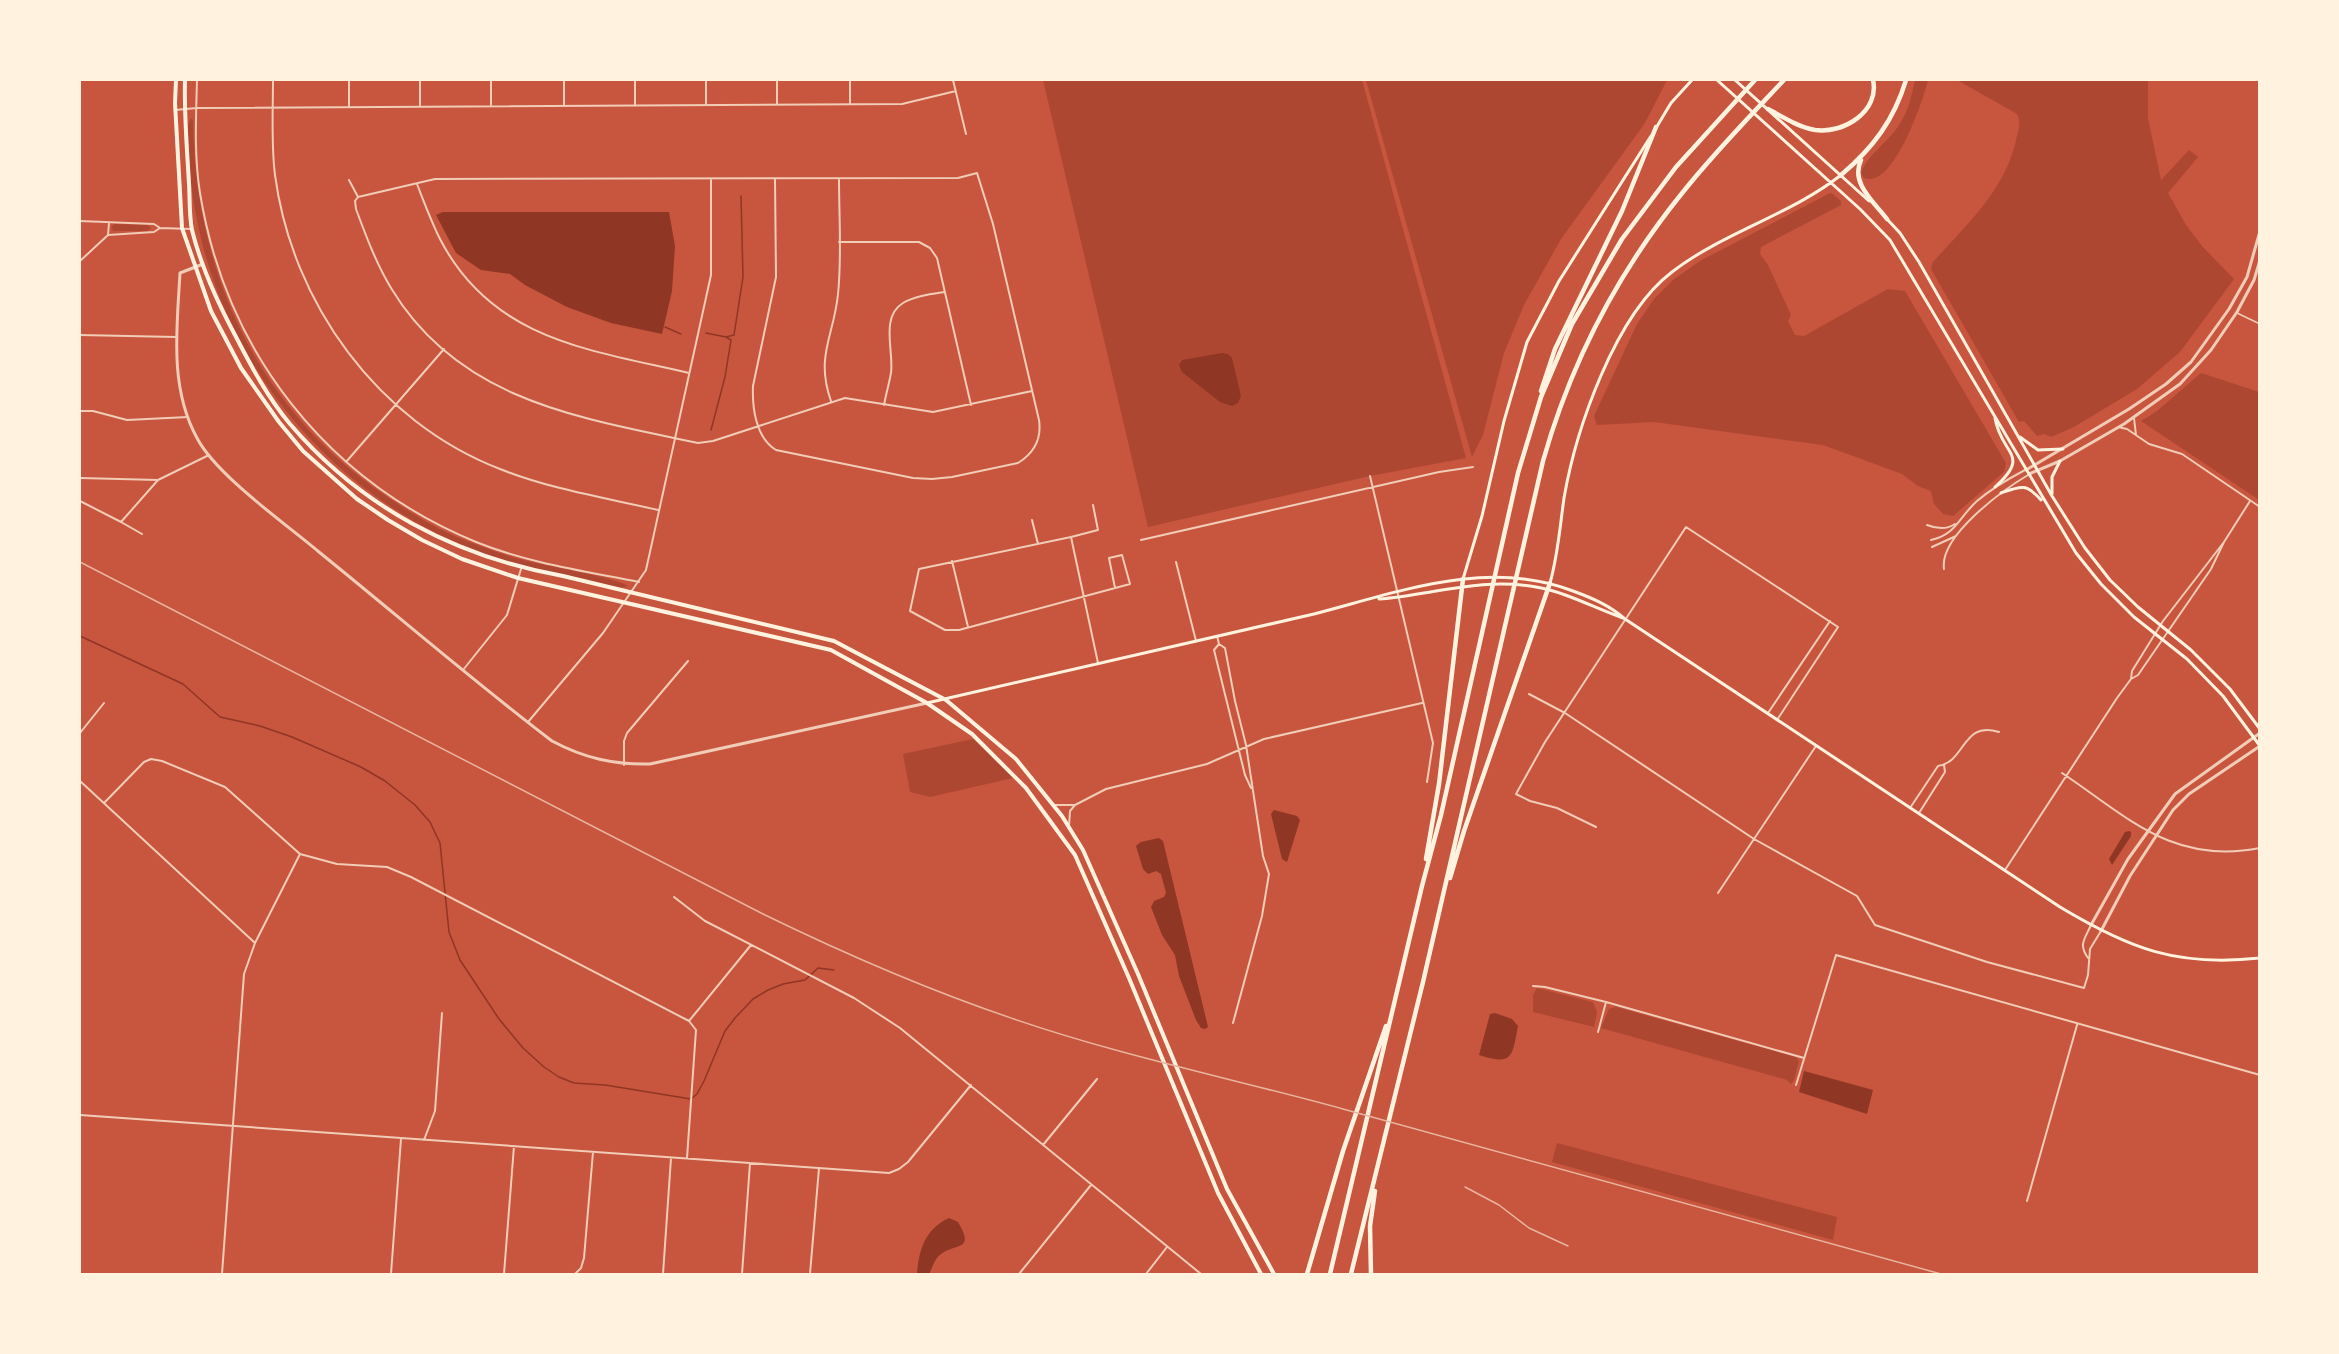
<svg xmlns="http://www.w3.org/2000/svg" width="2339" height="1354" viewBox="0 0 2339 1354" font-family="'PT Serif',serif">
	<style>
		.green { fill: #ae4732 }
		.water { fill: #8f3625 }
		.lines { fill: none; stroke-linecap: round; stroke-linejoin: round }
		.stream { stroke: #8f3625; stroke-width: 1.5 }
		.service { stroke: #f1ccb7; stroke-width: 1.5 }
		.minor { stroke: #f1ccb7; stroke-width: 2 }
		.tertiary { stroke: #f1ccb7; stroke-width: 3 }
		.secondary { stroke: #fff3e0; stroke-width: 3 }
		.primary { stroke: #fff3e0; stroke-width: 4 }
		.motorway { stroke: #fff3e0; stroke-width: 4.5 }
		.rail { stroke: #e9b49f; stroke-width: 1.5 }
	</style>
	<rect width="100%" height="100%" fill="#c8553d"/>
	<path class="green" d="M1043,80H1362L1466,458L1370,476L1148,527Z
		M1366,80H1667L1645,123L1561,239L1524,305L1504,353L1483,435L1472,457Z
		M1915,80H1928C1923,101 1893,190 1864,178L1861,173C1867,155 1886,144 1897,128C1908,113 1911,98 1915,80Z
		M1957,80H2148V118L2161,180L2189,150L2198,157L2168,193L2186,225L2202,246L2234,279L2180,352L2137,389L2074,427L2051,437L2044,434L2037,436L2024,421L2019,422L1931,269L1933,262C1968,223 2006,190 2017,136C2019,128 2021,122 2017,114Z
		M191,118L193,120C195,277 261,416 395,502C420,519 446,534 475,544C491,550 507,556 523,560C542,565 618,578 628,586L619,588C571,577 521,568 474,550C331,494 224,366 196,215C190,186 189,155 188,125Z
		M1830,193L1833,194L1841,201V205L1761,247L1760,254L1768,265L1791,315L1788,321L1795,335L1804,336L1888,289L1905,291L2006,463L2004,472L1953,516L1943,514L1934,504L1931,491L1918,486L1902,474L1823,445L1654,422L1597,425L1594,416L1637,324L1654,299L1673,280L1700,261Z
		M114,224L147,225L151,228L147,231H114L111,228Z
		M2201,373L2259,392V500L2141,421L2157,411Z
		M973,739L1013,778L930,797L910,792L903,754Z
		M1537,988L1593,1002L1597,1012L1594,1027L1533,1012V995Z
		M1616,1007L1796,1057L1799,1061L1794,1080L1791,1084L1787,1080L1601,1028L1609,1009Z
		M1557,1143L1837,1217L1833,1240L1552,1162Z"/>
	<path class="water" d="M443,212H669L675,246L672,291L662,334L611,323L567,307L525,285L510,274L481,270L456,253L436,215Z
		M1222,353L1228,354L1232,358L1241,396L1238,403L1232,406L1220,402L1182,372L1179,365L1182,360Z
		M1274,810L1297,816L1300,820L1287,862L1282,859L1271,814Z
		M2129,831L2131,832V836L2112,865L2109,859L2125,832Z
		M1159,838L1163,841L1208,1027L1205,1029L1201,1028L1196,1020L1179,976L1175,955L1162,935L1151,907L1154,901L1164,897L1166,893L1161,874L1156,871L1148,874L1143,869L1136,846L1141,842Z
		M1495,1013L1512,1019L1518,1026C1512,1057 1513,1066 1479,1055L1490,1014Z
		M1804,1071L1873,1090L1867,1114L1799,1092Z
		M949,1218L958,1222C975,1251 957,1243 941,1254C934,1259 933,1267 929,1274H917C919,1250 925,1229 949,1218Z"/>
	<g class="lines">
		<path class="stream" d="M665,327L681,334
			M706,333L726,337L731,340L725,377L711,430
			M726,337L734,335L743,277L741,196
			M80,636L183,684L220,717L260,726L292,737L361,767L385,781L415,805L430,822L440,843L449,932L460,960L499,1019L523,1048L544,1067L559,1077L574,1083L605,1085L691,1099L697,1094L704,1081L725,1031L735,1018L753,999L768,990L783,984L805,980L818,968L834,970"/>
		<path class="service" d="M2237,313L2260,324"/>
		<path class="minor" d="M197,80C196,117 194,156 200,193C226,352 326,480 476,542C528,563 584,571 639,582
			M273,80C273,111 271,144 275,175C292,303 378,422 500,469C550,489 606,498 658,510
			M349,80V107
			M420,80V106
			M564,80V106
			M635,80V106
			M953,80L966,134
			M706,104V80
			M777,104V80
			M850,104V80
			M491,105V80
			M175,110L197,108L902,104L956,91
			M349,180L358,197L355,201L356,209C366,236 376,263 391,288C459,401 580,418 698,443L713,441L845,398L933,412L1032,391
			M417,184C424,202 431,221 440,239C492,340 590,350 689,373
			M358,197L435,179L958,178L977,173L993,224L1039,420C1042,440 1034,453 1018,463L952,477L932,479L913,478L776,450C756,438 752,408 753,386L776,277L775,179
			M80,221L154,224L160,228L192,229
			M108,235L109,223
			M839,242H919L930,248L937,258L971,405
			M80,261L108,235L154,232L160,228
			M80,335L176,337
			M831,401C815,356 834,336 838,294C842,256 839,217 839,179
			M884,405C886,394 889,384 891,373C894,351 880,317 903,303C915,296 931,294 944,292
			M80,411H93L127,420L188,417
			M2134,418L2136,435
			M2118,427L2127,429L2149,444L2182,454L2260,507
			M346,462L444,349
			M1370,476L1433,743L1427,782
			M80,478L158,480L209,455
			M80,501L121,522
			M1093,505L1098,530L1071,537L1098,663
			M1032,520L1038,544
			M1927,525C1937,529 1946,530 1955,524
			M142,534L121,522L158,480
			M1071,537L919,569L910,611L945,630H959L1130,584L1122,555L1109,558L1115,588
			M1141,540L1439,472L1473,467
			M1931,540C1956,535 1959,517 1977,501C1991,489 2008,479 2025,470
			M1932,547L1956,536
			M952,561L968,627
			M1176,562L1196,641
			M1944,569C1939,536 2003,490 2028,475
			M1217,636L1219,644L1225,648L1235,701L1246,745L1263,856L1269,874L1262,916L1233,1023
			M1219,644L1214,650L1245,775L1251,788
			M463,670L507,615L521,569
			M2131,679L2132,671L2163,621L2224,542L2250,501
			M1529,694L1565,713L1754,839L1857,896L1875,925L1987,962L2084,988L2088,975L2090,949L2101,931
			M1768,713L1830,621
			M528,722L603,633L646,570L711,275V179
			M80,733L104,703
			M624,765V741L627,733L688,661
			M2062,773C2128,817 2172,865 2260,848
			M80,781L255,943
			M104,803L144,762L151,759L162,761L225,787L300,854L337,864L387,867L411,877L689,1021L696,1030L687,1158
			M1054,805H1075
			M1910,808L1938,766C1966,762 1962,720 1999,732
			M1919,813L1945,772L1944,765
			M1069,826L1070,811L1075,805L1106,789L1207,764L1264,739L1422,703
			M1596,827L1557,808L1530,801L1516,794L1545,742L1686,527L1838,627L1777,720
			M2005,870L2117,698L2131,679L2138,675L2211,569L2224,542
			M1718,893L1816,746
			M674,897L705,921L854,998L900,1028L1201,1274
			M2088,958C2078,944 2085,939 2091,925
			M1533,986L1545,987L1606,1002L1804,1058
			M689,1021L751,945
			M1598,1032L1606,1002
			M1796,1085L1836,955L2260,1075
			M80,1115L889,1173L899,1169L908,1162L971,1085
			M424,1140L435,1111L442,1013
			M1043,1145L1097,1079
			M2027,1201L2077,1025
			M222,1274L244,974L255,943L300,854
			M391,1274L401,1139
			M504,1274L514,1146
			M575,1274L581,1268L584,1258L593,1152
			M663,1274L671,1158
			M742,1274L750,1163
			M810,1274L819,1168
			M1019,1274L1091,1185
			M1146,1274L1167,1247"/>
		<path class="tertiary" d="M203,264L180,273C177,328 169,387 197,438C216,475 286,524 319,552C397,615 473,681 552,741C584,758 614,765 650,764L927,703
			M2026,470L2129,409L2166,384L2191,362L2229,309L2247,277L2260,231
			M2029,474L2060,461L2124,424L2180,384L2211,350L2237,312L2254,280L2260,260
			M2091,925L2128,859L2175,794L2260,733
			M2101,931L2130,876L2173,810L2189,794L2260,746"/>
		<path class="secondary" d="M1717,80L1860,209L1890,240L2076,553L2101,584L2134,617L2187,659L2223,696L2260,746
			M1735,80L1869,201
			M1656,128L1671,103L1692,80
			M1886,218L1900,233L1919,262L2052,496L2085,548L2110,580L2138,607L2191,650L2230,689L2260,729
			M1995,418C2001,455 2032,454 1995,487
			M2020,437L2038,450L2063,449
			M2001,493C2021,486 2026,483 2041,500
			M2052,494V477L2060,461
			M1463,579L1482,516L1504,421L1527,342L1559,281L1651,136
			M1550,583C1558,555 1560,526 1564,498C1576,429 1615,315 1672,272C1722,233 1792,214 1841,175
			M1379,599C1431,595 1482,577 1536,587C1566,592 1594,608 1623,618
			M927,703L1314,614C1399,592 1487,558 1573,591C1592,598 1609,605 1625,619L2060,907C2130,949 2177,967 2260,958"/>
		<path class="primary" d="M176,80L175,103L182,228L211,311L241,368L279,422L303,451L357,499L388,520L422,540L462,559L518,578L831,650L927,703L972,734L1026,788L1075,855L1129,978L1218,1193L1261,1274
			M185,80C184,114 187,149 189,184C190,199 189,215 192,230C200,263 219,305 235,335C251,366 268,398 290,424C361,507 456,557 563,576L834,641L946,700L1016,759L1062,816L1083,850L1138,974L1227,1189L1274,1274"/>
		<path class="motorway" d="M1768,109C1783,117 1798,127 1815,130C1844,134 1880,111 1873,80
			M1861,160C1850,183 1874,202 1887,219
			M1841,175C1873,148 1894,120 1906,80
			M1541,391L1555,349L1622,211L1656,127
			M1426,859L1439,784L1463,579
			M1450,878L1464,831L1550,583
			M1307,1274L1343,1151L1386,1026
			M1330,1274L1422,886L1441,815L1518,473L1541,397L1572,324L1622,239L1676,167L1755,80
			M1351,1274L1423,982L1543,461C1571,362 1618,272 1683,192C1714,153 1750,116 1784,80
			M1371,1274L1370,1226L1375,1191"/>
		<path class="rail" d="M80,562L763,914C845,954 928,990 1014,1019C1122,1056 1234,1079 1343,1109C1543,1164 1742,1219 1941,1274
			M1465,1187L1499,1205L1529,1228L1568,1246"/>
	</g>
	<rect width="2339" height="1354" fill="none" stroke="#fff3e0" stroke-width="162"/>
</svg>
